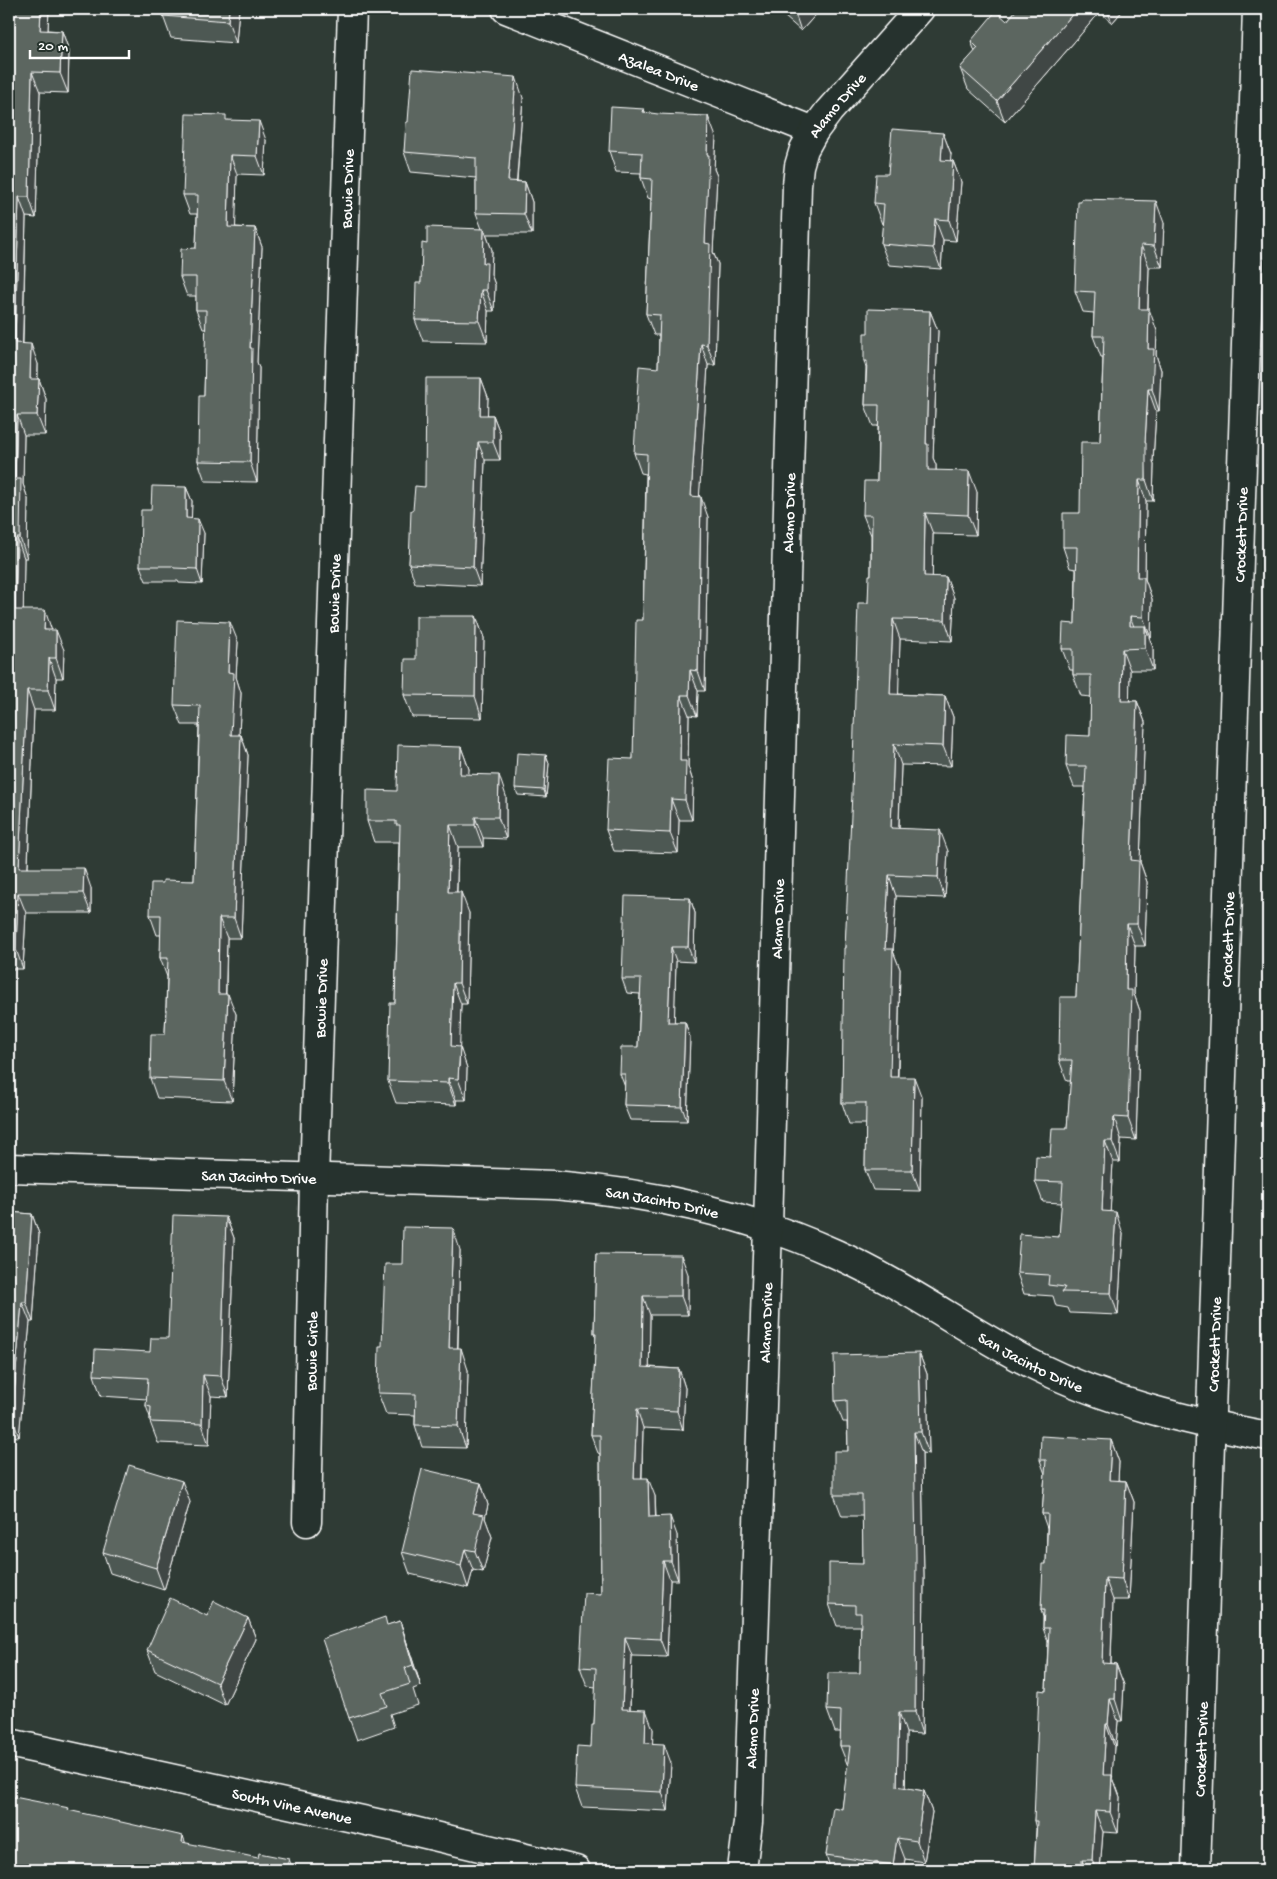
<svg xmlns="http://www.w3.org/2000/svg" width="1277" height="1879" viewBox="0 0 1277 1879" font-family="'Gochi Hand',sans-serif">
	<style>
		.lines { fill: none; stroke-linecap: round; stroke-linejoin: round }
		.minor-casing { stroke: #fff; stroke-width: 31 }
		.minor { stroke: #26332d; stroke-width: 28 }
		.wall { fill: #4e5853; stroke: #fff }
		.shaded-wall { fill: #404744; stroke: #fff }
		.building { fill: #5b6661; stroke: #fff }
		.labels { text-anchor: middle; stroke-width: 4; stroke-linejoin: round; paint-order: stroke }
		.street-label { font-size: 16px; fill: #fff; stroke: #26332d }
	</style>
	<rect width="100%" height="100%" fill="#2f3b35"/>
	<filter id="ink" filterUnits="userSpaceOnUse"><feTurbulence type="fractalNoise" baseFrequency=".02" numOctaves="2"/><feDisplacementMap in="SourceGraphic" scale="10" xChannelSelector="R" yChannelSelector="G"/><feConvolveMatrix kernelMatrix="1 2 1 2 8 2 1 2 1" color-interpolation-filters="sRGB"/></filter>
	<g filter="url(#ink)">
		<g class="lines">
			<defs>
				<g id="minor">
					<path id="s1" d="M506,9L814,131"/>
					<path id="s2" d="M9,1168L554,1185C653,1193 745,1213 836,1254C905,1285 966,1330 1034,1365C1108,1402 1187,1421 1268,1436"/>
					<path id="s3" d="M307,1522L314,1179L352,9"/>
					<path id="s4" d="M9,1743L413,1831L576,1870"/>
					<path id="s5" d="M742,1870L748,1822L768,1227L797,185L799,166L804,149L814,131L829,111L920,9"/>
					<path id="s6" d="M1196,1870L1257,9"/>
				</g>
			</defs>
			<use href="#minor" class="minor-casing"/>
			<use href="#minor" class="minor"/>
		</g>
		<path class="wall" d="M9,9H49L48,30L62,31L69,51L68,93L40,92L36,218L26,217L23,343L38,364V379H39L46,399L45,435H24L23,484L28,499L27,558H24L23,610L52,630L64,650L63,678H56L55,710H34L28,868L91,888V913H26L23,969H11L9,1027Z
			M164,9H239L236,43L171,38L163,16Z
			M776,9H821L801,31Z
			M1017,9H1124L1112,23L1100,12L1005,122L968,89L960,68L975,52L971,41L1007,21Z
			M523,98L517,181L525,182L532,202V234H486L492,250L491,274L495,285L494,311H488L487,342L423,341L415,320L427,244L482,229L476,213V178L411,172L404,152L408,122Z
			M644,109L645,112L716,137L714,169L717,176L713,252L718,264L715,365H708L699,497L708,517L705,691H698L697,716L689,715L688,766L693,782L692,820H679L678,853L614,851L606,830L633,759L643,620L646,474L641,473L634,453L658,368L659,335H654L646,314L651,199L648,198L641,178V173L616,172L609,151Z
			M228,120L266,140L264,175L237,174L235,227L255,228L262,247L257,362L259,368L257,482L205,481L198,461L204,396L206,329H203L196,310V296H187L180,277L196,248L197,214H190L183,195Z
			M943,133L951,154L950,160L953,161L961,182L956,241L943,240L941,269L889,265L881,244L883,224H882L874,203L888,174Z
			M1164,223L1162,267H1149L1148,309L1157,331L1156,355L1161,370L1159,411H1156L1153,461L1154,465L1153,501H1146L1145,579L1152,599L1151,638H1150L1153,648V670H1130L1129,701H1137L1145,722L1140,862L1147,882L1145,946H1135L1134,994L1140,1011L1136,1140L1121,1139L1120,1162H1113L1110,1212L1123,1234L1118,1315L1070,1313L1068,1308L1056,1306L1053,1296L1024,1294L1017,1273L1059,1237L1062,1203L1043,1202L1035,1181L1067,1128L1071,1081H1067L1059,1060L1076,997L1085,787H1074L1066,766L1090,736L1091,697L1081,696L1073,675V670H1070L1062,649L1075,624L1076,569L1070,568L1063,547L1080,513L1100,442L1103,357H1101L1093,336L1094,313L1083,312L1075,291Z
			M930,311L938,331L933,458L936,465V471L977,492L976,535L933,534L932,577H946L954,598L952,641L900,639L898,694L945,696L953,717L951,766L901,765L899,829L948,851L945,898L896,896L893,951L900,969L898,1077L922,1098L920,1191L873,1190L865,1170L866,1124H849L842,1103L845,948L868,603L871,575V535L863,515L877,481L878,426H873L865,405L866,368L864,361L868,333Z
			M481,378L488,397L487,415H493L500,433V460H485L480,586L415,583L409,564L413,510Z
			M186,487L192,501L191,519L204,533L202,584L179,583L178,581H146L140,566L151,510Z
			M476,616L484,638L482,718L412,717L404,695L416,659Z
			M238,642L236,677L241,693L239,735H241L248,755L241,938H227L226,994L236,1014L232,1101L157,1098L150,1078L165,1034L167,977L160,958L161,935H157L150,915L163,883L194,881L199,725H182L174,705Z
			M461,747L469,769L468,774L506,796V839L483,838V847H458L457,892L469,913L467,1004H461L459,1047L467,1068L466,1100H456V1105L396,1103L388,1081L395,1003L399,842H374L367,821L397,791Z
			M546,755L549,763L546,797L518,795L515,788Z
			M690,898L695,913L694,962L676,961L674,1022H685L690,1037L687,1121L630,1120L624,1105L625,1087L620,1074L638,1047L640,994L627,993L622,979Z
			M9,1212L32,1214L39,1234L33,1322H30L19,1437L9,1436Z
			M226,1217L234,1238L228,1397L211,1396L209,1445L158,1443L150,1422V1417L146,1406L147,1399L101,1396L94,1375L150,1352L168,1338Z
			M460,1250L458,1348L468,1370L466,1448L422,1447L415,1425V1415L386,1414L378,1393L402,1264Z
			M596,1254L688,1274V1315H650L649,1367L679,1369L685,1388L683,1430L643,1428L642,1478L655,1496L656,1516L677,1535L678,1580H670L667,1657L632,1656L630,1710L653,1729L652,1744L671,1763L668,1811L582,1807L575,1788L591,1747L594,1725L596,1687L587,1686L580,1667L601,1594L600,1454L598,1453L591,1435L596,1338L594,1333Z
			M919,1353L927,1374L929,1454L922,1453L924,1579L922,1734L906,1733L905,1788L924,1791L932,1812L924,1862L905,1859L903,1870H831L826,1855L842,1809L848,1766L840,1746L841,1732H835L827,1710L860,1673L861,1629L860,1626H837L829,1604L863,1564V1516H842L834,1495L848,1451L847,1422H843L835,1401Z
			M1111,1440L1119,1462L1118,1480L1126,1481L1134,1502L1129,1600H1113L1111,1663L1116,1664L1124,1685L1122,1721H1118L1116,1746H1114L1112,1775L1120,1797L1118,1833L1103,1832L1100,1870H1034L1036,1829L1034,1821L1046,1691L1048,1642L1043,1628V1617L1041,1610L1046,1564L1047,1528L1042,1514L1045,1474L1040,1460Z
			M481,1483L488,1505L485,1518L492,1537L483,1572L473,1570L468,1588L410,1574L402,1552Z
			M190,1502L164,1590L110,1573L103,1552Z
			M207,1616L248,1618L256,1639L225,1705L155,1671L147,1650Z
			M400,1621L407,1643L421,1686L413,1689L418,1705L390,1714L394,1727L357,1740L349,1718L388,1625Z"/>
		<path class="shaded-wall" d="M41,9H49L47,50L40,30Z
			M229,9H239L236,43L228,21Z
			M794,9H821L801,31L794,10Z
			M1077,9H1099L1100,12L1005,122L997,101Z
			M1107,9H1124L1112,23Z
			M62,31L69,51L68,93L60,73Z
			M32,72L40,92L36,218L29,197Z
			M516,77L523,98L515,202L508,181Z
			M708,116L716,137L714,169L717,176L713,252L718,264L715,365L707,345L705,243L707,155Z
			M259,121L266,140L264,175L257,156Z
			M943,133L951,154L949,181L941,160Z
			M230,155L237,174L235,246L228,227Z
			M953,161L961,182L956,241L949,220Z
			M525,182L532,202V234L524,214Z
			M19,197L26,217L22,363L15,343Z
			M1156,201L1164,223L1162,267L1154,246Z
			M935,219L943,240L941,269L933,248Z
			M255,228L262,247L257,362L259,368L257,482L250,462V348Z
			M484,229L492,250L491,274L495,285L494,311L486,290L483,263Z
			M1141,245L1149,267L1147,330L1139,309Z
			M481,290L488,311L487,342L479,321Z
			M1149,309L1157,331L1156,355L1161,370L1159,411L1152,389L1148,349Z
			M930,311L938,331L933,458L936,465V491L928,470L926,444Z
			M31,344L38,364L37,399L30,379Z
			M701,344L708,365L698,517L691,496Z
			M481,378L488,397L487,433L480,415Z
			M39,379L46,399L45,435L37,415Z
			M1148,389L1156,411L1153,461L1154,465L1153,501L1146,480L1145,443Z
			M17,415L24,435L23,484L28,499L27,558L20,538L15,479Z
			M493,415L500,433V460L493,442Z
			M478,442L485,460L480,586L473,567Z
			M969,471L977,492L976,535L968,515Z
			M1139,480L1146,501L1145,579L1152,599L1151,638L1143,617L1137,577Z
			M186,487L192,501L191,533L186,518Z
			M701,497L708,517L705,691L698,671Z
			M925,513L933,534L932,597L924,576Z
			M198,519L204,533L202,584L197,569Z
			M17,538L24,558L23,630L15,610Z
			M946,577L954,598L952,641L945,620Z
			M45,610L52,631L44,630Z
			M476,616L484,638L482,718L475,696Z
			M1130,616L1138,638L1130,626Z
			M893,619L900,639L898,715L890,694Z
			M230,622L238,642L236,677L241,693L238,755L231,735L228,672Z
			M1145,626L1153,648V670L1145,648Z
			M56,630L64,650L63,678L56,658Z
			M1122,649L1130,670L1129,722L1121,701Z
			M49,658L56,678L55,710L48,690Z
			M690,670L698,691L697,716L689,695Z
			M27,690L34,710L27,888L19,868Z
			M681,695L689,715L688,766L693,782L692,820L685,800L680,761Z
			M945,696L953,717L951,766L943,746Z
			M1137,701L1145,722L1140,862L1147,882L1145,946L1137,924L1131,860Z
			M241,735L248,755L241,938L234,918Z
			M894,744L901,765L898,849L891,828Z
			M461,747L469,769L468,795L460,774Z
			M546,755L549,763L546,797L544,790Z
			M499,775L506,796V839L498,817Z
			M671,799L679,820L678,853L670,833Z
			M475,817L483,838V847L475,825Z
			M450,825L458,847L456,913L448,892Z
			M940,830L948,851L945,898L938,877Z
			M84,868L91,888V913L83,893Z
			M889,875L896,896L893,951L900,969L897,1098L890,1077L885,949Z
			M461,892L469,913L467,1004L459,983Z
			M18,893L26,913L23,969L16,949Z
			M690,898L695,913L694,962L688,947Z
			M219,918L227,938L225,1013L218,994Z
			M1127,924L1135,946L1134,994L1140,1011L1136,1140L1128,1118L1126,990Z
			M671,947L676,961L674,1036L668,1022Z
			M9,963L11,969L9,1027Z
			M453,983L461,1004L459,1068L451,1046Z
			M228,994L236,1014L232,1101L224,1081Z
			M685,1022L690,1037L687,1121L682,1107Z
			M460,1047L467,1068L466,1100L458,1079Z
			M914,1077L922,1098L920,1191L912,1170Z
			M448,1078L456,1100V1105L448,1083Z
			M1114,1117L1121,1139L1120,1162L1112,1141Z
			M1105,1141L1113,1162L1109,1233L1102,1211Z
			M1116,1212L1123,1234L1118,1315L1111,1293Z
			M32,1214L39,1234L33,1322L26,1302Z
			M226,1217L234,1238L228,1397L221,1376Z
			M453,1228L460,1250L457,1369L449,1348Z
			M681,1255L688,1274V1315L681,1296Z
			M643,1296L650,1315L649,1386L642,1367Z
			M22,1302L30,1322L19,1437L12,1417Z
			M461,1348L468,1370L466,1448L458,1426Z
			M919,1353L927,1374L929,1454L921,1432Z
			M679,1369L685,1388L683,1430L677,1411Z
			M203,1375L211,1396L209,1445L202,1424Z
			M637,1409L643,1428L641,1497L634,1478Z
			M914,1432L922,1453L924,1579L922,1734L915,1712Z
			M1111,1440L1119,1462L1117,1501L1109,1480Z
			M648,1478L655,1496L656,1536L649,1517Z
			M182,1481L190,1502L164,1590L156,1568Z
			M1126,1481L1134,1502L1129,1600L1122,1579Z
			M481,1483L488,1505L485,1518L492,1537L483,1572L475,1551L473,1513Z
			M670,1516L677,1535L678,1580L671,1561Z
			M465,1549L473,1570L468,1588L461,1566Z
			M663,1561L670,1580L667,1657L660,1639Z
			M1105,1578L1113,1600L1110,1684L1102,1663Z
			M248,1618L256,1639L225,1705L217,1683Z
			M400,1621L407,1643L421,1686L413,1665Z
			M625,1637L632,1656L629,1728L622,1709Z
			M1116,1664L1124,1685L1122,1721L1115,1699Z
			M1110,1699L1118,1721L1116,1746L1108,1724Z
			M646,1710L653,1729L652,1762L645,1743Z
			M899,1712L906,1733L905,1808L897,1786Z
			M1106,1724L1114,1746L1111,1796L1103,1775Z
			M664,1744L671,1763L668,1811L662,1792Z
			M1112,1775L1120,1797L1118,1833L1110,1812Z
			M924,1791L932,1812L924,1862L917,1841Z
			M1095,1811L1103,1832L1100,1870H1096L1092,1860Z
			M183,1836L190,1855L182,1842Z
			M897,1838L905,1859L903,1870H895L893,1865Z
			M289,1859L293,1870L287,1866Z
			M1082,1860L1086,1870H1082Z"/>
		<path class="building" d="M9,9H41L40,30L62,31L60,73L32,72L29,197H19L15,343L31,344L30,379H39L37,415H17L15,479H21L20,538H17L15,610H45L44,630H56V658H49L48,690H27L19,868H84L83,893H18L16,949H9Z
			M164,9H229L228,21L163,16Z
			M1017,9H1077L997,101L960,68L978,48L971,41L996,11L1007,21Z
			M412,69L516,77L508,181L525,182L524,214L476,213V158L404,152L406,122H408Z
			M611,107L644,109L643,112L658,114L708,116L707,155H709L705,243L710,244L707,345L701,344L691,496L701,497L698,671L690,670L689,695H681L680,761H686L685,800L671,799L670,833L606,830L609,758L633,759L636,620H643L647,454L634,453L639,366L658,368L660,315L646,314L652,179L641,178L642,153L609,151Z
			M186,114L226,115V120L259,121L257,156L230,155L228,227L255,228L250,348H252L250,462L198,461L199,396H204L206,310H196V277H180L181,249L196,248L198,195H183Z
			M892,129L943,133L941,160L953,161L949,220L935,219L933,248L881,244L884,204L874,203L876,174H888Z
			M1081,199L1156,201L1154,246L1141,245L1139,309H1149L1148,349H1154L1152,389H1148L1145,443H1146V480H1139L1137,577H1144L1143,617L1130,616V626H1145V648L1122,649L1121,701H1137L1131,860L1139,861L1137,924H1127L1126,990H1132L1128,1118L1114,1117L1112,1141H1105L1102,1211L1116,1212L1111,1293L1062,1292L1065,1287L1048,1285L1049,1275L1017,1273L1020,1234L1059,1237L1063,1182L1035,1181L1036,1156L1050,1157L1052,1128H1067L1072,1060H1059L1060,997H1076L1086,766H1066L1067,735L1090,736L1091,675H1073V649H1062L1063,623L1075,624L1077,547H1063V513H1080L1081,442H1100L1104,336H1093L1095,292L1075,291L1078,202H1081Z
			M427,227L484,229L483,263H487L486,290H481L479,321L415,320L416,283H421L422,243L427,244Z
			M868,309L930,311L926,444H928V470L969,471L968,515L925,513L924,576L946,577L945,620L893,619L890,694L945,696L943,746L894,744L891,828L940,830L938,877L889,875L885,949H893L890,1077H914L912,1170H865L866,1103H842L844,948H845L852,793L858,603H868L869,575H871L872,515H863L864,481H877L879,405H865L867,361H864V333H868Z
			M426,378H481L480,415H493V442H478L473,567L409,564L411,510H413L415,486L425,487Z
			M152,486L186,487V518L198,519L197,569L174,568L173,566H140L141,510H151Z
			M416,616H476L475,696L404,695L405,659H416Z
			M177,620L230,622L228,672L234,673L231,735H241L234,918H219L218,994H228L224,1081L150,1078L151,1034H165L168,958H160L161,915H150L151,883H163V880L194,881L200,706L174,705Z
			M398,745L461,747L460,774L499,775L498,817H475V825H450L448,892H461L459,983H453L451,1046L460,1047L458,1079L448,1078V1083L388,1081L390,1003H395L400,825H396V821H367V790L397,791Z
			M517,753L546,755L544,790L515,788Z
			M625,896L690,898L688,947H671L668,1022H685L682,1107L624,1105L625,1074H620L621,1047H638L641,979H622Z
			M9,1212L32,1214L26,1302H22L12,1417L9,1416Z
			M173,1215L226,1217L221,1376L203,1375L202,1424L150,1422L151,1407L146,1406L148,1378L94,1375L95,1349L150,1352L151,1338H168Z
			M403,1227L453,1228L449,1348H461L458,1426L415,1425L416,1394L378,1393L379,1346H382L385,1264H402Z
			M596,1254L681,1255V1296H643L642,1367L679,1369L677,1411L637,1409L634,1478H648L649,1517L670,1516L671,1561H663L660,1639L625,1637L622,1709L646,1710L645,1743L664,1744L662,1792L575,1788L577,1746L591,1747L592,1725H594L596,1668L580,1667L584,1593L601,1594L600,1435H591L596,1333H594Z
			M919,1353L921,1432H914L916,1557L915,1712H899L897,1786L924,1791L917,1841L897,1838L893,1865L826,1855L833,1807L842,1809L850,1746H840L841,1711L827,1710L828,1673H860L861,1613H855V1605L829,1604V1563L863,1564L862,1495H834V1451H848L847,1400L835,1401L834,1355Z
			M1041,1436L1111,1440L1109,1480L1126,1481L1122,1579L1105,1578L1102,1663L1116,1664L1115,1699H1110L1108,1724H1106L1103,1775H1112L1110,1812L1095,1811L1092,1860H1082V1870H1034L1037,1821H1034L1039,1690L1046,1691L1049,1628H1043L1044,1610H1041L1043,1564H1046L1048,1514H1042L1046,1460H1040Z
			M129,1465L182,1481L156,1568L103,1552Z
			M422,1469L481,1483L473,1513L484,1515L475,1551L465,1549L461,1566L402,1552Z
			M170,1598L207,1616L214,1601L248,1618L217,1683L147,1650Z
			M385,1617L387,1625L400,1621L413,1665L405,1668L410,1684L382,1693L387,1706L349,1718L322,1639Z
			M9,1796L69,1808L68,1810L183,1836L182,1842L258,1858L259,1853L289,1859L287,1866L308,1870H9Z
			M1266,1858H1268V1870H1266Z"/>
	</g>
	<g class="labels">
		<g class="street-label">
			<text dy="6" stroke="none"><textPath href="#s1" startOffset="165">Azalea Drive</textPath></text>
			<text dy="6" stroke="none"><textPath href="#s5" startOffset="1778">Alamo Drive</textPath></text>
			<text dy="6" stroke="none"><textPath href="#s3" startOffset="1334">Bowie Drive</textPath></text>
			<text dy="6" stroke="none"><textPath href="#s5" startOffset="1358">Alamo Drive</textPath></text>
			<text dy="6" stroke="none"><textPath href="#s6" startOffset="1336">Crockett Drive</textPath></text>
			<text dy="6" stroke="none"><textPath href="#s3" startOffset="929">Bowie Drive</textPath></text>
			<text dy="6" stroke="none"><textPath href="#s5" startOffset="952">Alamo Drive</textPath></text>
			<text dy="6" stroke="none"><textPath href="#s6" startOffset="931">Crockett Drive</textPath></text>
			<text dy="6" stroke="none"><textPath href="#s3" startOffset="524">Bowie Drive</textPath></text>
			<text dy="6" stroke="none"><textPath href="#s2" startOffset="250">San Jacinto Drive</textPath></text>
			<text dy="6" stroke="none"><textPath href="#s2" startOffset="655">San Jacinto Drive</textPath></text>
			<text dy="6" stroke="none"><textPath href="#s5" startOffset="548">Alamo Drive</textPath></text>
			<text dy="6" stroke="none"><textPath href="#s6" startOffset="526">Crockett Drive</textPath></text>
			<text dy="6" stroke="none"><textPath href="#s3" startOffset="171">Bowie Circle</textPath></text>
			<text dy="6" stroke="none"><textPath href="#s2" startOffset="1060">San Jacinto Drive</textPath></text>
			<text dy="6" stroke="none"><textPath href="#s5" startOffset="142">Alamo Drive</textPath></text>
			<text dy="6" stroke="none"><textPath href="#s6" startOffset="121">Crockett Drive</textPath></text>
			<text dy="6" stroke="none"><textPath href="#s4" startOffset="290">South Vine Avenue</textPath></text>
		</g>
	</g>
	<rect width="1277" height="1879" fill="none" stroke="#26332d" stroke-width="30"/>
	<rect x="15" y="15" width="1247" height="1849" fill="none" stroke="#fff" stroke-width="2" filter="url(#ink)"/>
	<path d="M30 50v8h99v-8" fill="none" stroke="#ffffff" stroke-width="2.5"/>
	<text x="38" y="50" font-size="15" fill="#ffffff" stroke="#26332d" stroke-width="4" paint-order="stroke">20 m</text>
</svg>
